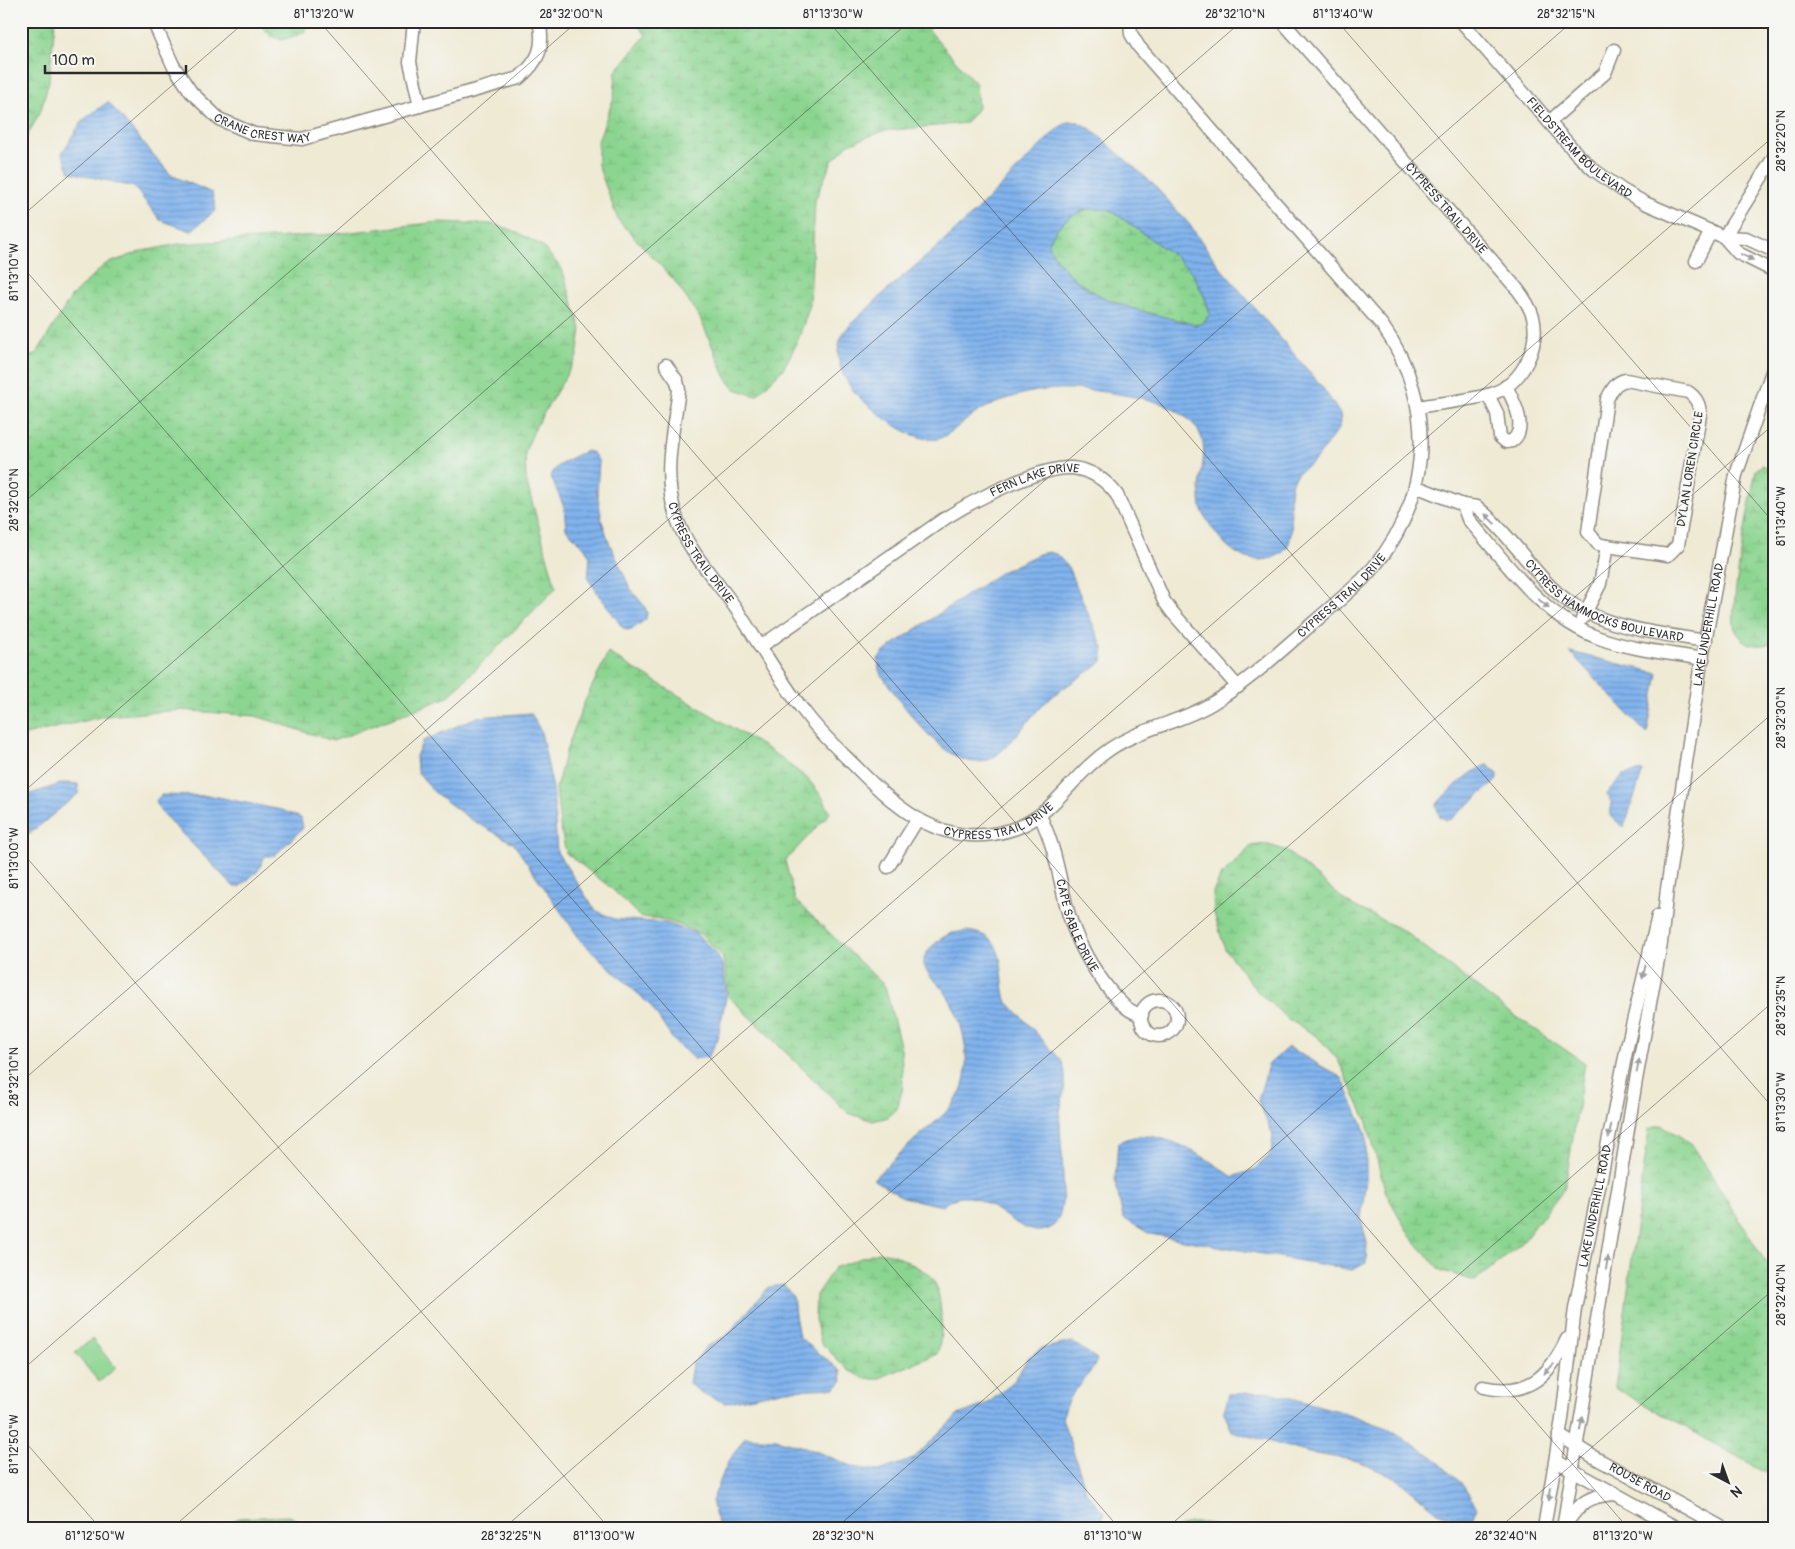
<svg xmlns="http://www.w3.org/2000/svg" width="1795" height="1549" viewBox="0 0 1795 1549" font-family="Pangolin,sans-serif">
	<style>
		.wetland { fill: url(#wetland-marsh); stroke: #5c805e }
		.garden { fill: #8cd591; stroke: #5c805e }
		.water { fill: url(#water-rules); stroke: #566f8c; fill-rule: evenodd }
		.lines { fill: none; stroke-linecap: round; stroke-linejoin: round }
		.minor-casing { stroke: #8d8a80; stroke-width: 15 }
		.minor { stroke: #fff; stroke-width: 12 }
		.oneway { fill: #a0a0a0 }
		.ticks { fill: none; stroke: #2b2b2b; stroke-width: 1; stroke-opacity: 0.45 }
		.labels { text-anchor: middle; stroke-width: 4; stroke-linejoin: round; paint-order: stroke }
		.street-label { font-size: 12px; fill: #2b2b2b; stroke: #f6f6f2 }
		.neatline { fill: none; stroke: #2b2b2b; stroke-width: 2 }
		.ticks-label { font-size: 12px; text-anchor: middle; fill: #2b2b2b }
	</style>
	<defs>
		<pattern id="wetland-marsh" width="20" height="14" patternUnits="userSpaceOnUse" patternTransform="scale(1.25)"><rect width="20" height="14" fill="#8cd591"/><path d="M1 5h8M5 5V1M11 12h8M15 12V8" fill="none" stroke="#79b77d"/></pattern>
		<pattern id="water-rules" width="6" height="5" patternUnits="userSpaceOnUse" patternTransform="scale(1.25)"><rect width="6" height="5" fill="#81b3ed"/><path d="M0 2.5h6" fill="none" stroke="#6a92c0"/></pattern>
	</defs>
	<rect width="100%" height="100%" fill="#f6f6f2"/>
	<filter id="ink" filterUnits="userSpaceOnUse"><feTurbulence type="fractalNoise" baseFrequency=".02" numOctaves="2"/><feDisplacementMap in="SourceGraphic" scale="10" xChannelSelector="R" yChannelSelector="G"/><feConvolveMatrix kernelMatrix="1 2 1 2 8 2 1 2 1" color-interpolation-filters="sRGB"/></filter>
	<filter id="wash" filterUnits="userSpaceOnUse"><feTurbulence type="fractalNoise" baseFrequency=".0096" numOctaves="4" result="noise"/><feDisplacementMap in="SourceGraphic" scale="20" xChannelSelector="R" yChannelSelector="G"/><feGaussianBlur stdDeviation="1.12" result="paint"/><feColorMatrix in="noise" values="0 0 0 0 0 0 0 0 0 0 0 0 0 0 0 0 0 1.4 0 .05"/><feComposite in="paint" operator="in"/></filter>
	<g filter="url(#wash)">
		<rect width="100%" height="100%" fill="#efead4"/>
		<path class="wetland" d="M21,21H55L49,81L41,110L21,148Z
			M256,21H315L303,33L282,40L271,36Z
			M634,21H921L976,84L978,108L966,123L883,131L849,144L832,161L815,200L810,305L797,343L783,369L756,396L735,389L726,378L700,318L674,280L618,220L598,165V141L614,97L616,71L646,35Z
			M1088,209H1108L1116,214L1173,255L1192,272L1205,298L1210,314C1207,322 1203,324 1195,325C1137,309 1081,304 1048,245C1055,226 1069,215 1088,209Z
			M439,222L491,224L510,229L541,245L562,269L581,329L577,357L535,428L525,452L526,480L556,588L448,697L333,741L256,716L181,710L105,716L21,736V361L37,353L71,297L104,265L142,251L179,244L334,234Z
			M1762,465L1774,470V642C1758,649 1743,645 1735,629C1728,613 1750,503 1754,480L1756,470Z
			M608,653L771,751L807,778L823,798L830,813L785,861L795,900L885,986L901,1049L903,1087L897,1109L888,1117L873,1121L848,1113L729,997L726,972L722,956L700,934L680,925L660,919L640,917L610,887L566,853L560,825L556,788L566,751L584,703Z
			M1265,844L1285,850L1348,903L1404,931L1505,1009L1585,1063L1565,1187L1523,1242L1475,1281L1440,1270L1410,1236L1386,1193L1366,1119L1338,1060L1318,1037L1288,1019L1257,991L1225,949L1214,913L1213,892L1221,876L1251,846Z
			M1662,1125L1692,1144L1768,1266L1774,1272V1477L1615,1388L1649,1129Z
			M877,1252C883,1253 891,1253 896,1256C903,1259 925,1271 930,1275C943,1289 944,1337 937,1354L877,1379H866L848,1370L821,1343L815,1319L816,1295L834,1268Z
			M289,1516L313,1528H218L239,1518Z"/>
		<path class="garden" d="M92,1339L116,1368L99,1382L75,1353Z
			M1190,1523H1205L1226,1528H1176Z"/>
		<path class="water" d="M108,102L171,175L212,193L216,210L191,231L160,220L134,187L70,172L62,153L83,120Z
			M1069,122H1078L1091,129L1153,184L1189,224L1219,266L1323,388L1340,414L1341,423L1339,428C1330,439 1323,452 1313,462C1306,468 1297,471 1293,480C1282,504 1308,551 1268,559C1242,564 1224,546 1211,526C1207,520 1203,514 1201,507C1194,465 1225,436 1171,408C1157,400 1140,398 1124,395C1070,386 1034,384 983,409C971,415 947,437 938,439C914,442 884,419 867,404C849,390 831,362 841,338C846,327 857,318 866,310C890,286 917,265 943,242C983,206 1020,166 1058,128ZM1088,209H1108L1116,214L1173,255L1192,272L1205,298L1210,314L1204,323L1195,325C1139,309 1079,304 1048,245C1055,226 1069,215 1088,209Z
			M587,451L593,453L599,462L597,492L602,521L609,542L630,588L645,607L647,613L646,619L634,628L627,630L622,627L588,579L590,557L585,548L566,529L564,507L551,477C553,465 576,455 587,451Z
			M1048,552L1056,554L1068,567L1103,648V659C1098,668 1088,671 1080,677C1068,685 1056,693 1046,702C1028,718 1016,740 997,755C956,786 905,707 885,680L879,670L878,659L883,653L894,644L1001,572L1039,554Z
			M1570,652L1658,673L1647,734Z
			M531,713L541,732L553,789L557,852L595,910L614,919L666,923L695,933L716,953L723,967L727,993L717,1041L708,1057L694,1059L673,1040L650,1005L582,942L513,843L470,819L434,792L417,771L416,756L423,741L477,717Z
			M1487,765L1498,774V778L1494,783L1451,819L1447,820L1440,817L1436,806C1440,797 1477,766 1487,765Z
			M1643,771L1624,827L1610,816L1612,803L1606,794L1623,775Z
			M64,783L78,784L79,793L21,841V797Z
			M161,795L213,796L281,810L301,818L303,828L274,856H265L258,871L239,887H234L160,811L155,802Z
			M967,931C1010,936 998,970 1006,1000L1061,1060C1071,1083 1060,1096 1060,1119C1059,1142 1073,1218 1049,1229C1014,1244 982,1172 942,1206L902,1197L873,1179C888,1164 904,1150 920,1135C935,1122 953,1109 961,1091C973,1061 963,1018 945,992C940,984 927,976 924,965C921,953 939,939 949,934C954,932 961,932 967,931Z
			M1288,1047L1342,1078L1366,1133V1180L1361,1219L1367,1243L1366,1263L1352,1270L1150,1234L1123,1218L1115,1180L1118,1142C1125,1140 1134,1136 1141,1136C1172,1135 1208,1159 1233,1177L1255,1169L1271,1154L1273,1135L1258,1101L1268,1065Z
			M784,1285L793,1297L795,1315L799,1337L841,1371L842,1382L836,1388L786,1390L725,1403L702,1393L689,1384L692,1364L707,1346L726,1336L769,1287Z
			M1072,1342L1097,1359L1094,1367L1069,1398L1062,1418L1087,1493L1105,1514L1097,1528H887L853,1521L844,1528H719L712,1501L727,1464L745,1437L776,1439L808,1448L854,1467L879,1471L913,1459L958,1415L987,1404L1014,1381L1028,1358L1040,1349Z
			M1270,1392L1345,1413L1385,1427L1433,1457L1461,1483L1477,1507L1470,1522L1439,1513L1399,1480L1358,1461L1309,1453L1232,1431L1224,1413L1229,1394Z"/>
	</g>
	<g filter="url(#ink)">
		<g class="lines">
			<defs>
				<g id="minor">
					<path id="s1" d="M153,21L173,65L191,92L219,119L254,134L302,139L519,78C539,61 545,47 539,21"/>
					<path d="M414,21L410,62L420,106"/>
					<path id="s2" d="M1282,21L1518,290C1524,298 1530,307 1533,317C1540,346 1523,382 1494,393C1475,400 1440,403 1418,407"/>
					<path id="s3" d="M1461,21L1577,154L1594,170L1622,190L1645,203L1724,237L1774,157"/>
					<path d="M1549,122L1605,73L1614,50"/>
					<path d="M1774,251L1746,238L1724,237L1738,253L1774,271"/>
					<path d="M1696,261L1711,231"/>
					<path id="s4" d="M666,365L677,381L679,390C673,433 662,474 676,516C688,553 718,581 739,613C761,647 781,682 806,714C821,734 840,751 857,768C894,806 936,843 993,834C1053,825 1065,779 1110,749C1141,728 1179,723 1211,704C1240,687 1265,665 1290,643C1314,622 1339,601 1362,580C1432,509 1440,406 1382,325L1139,47L1131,34L1130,21"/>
					<path d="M1626,380L1688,392C1696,397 1700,405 1700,415L1678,545L1668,555L1607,546L1598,544L1588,532L1607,399C1612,390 1615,382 1626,380Z"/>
					<path d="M1488,395L1497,413L1500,437L1506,442L1512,441C1529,428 1513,400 1506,386"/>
					<path d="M1415,486L1463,505"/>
					<path d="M1582,619L1600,584L1607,546"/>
					<path id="s5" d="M760,647L944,519C972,501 1040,466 1072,468C1092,470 1106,480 1117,495L1164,601L1172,612L1238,687"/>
					<path id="s6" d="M1703,659C1669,653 1632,650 1599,638C1542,617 1507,563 1468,519L1463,505L1477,507L1484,513C1509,535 1527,563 1551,587C1593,628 1651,632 1706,641"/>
					<path id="s7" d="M1040,816C1056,848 1059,879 1068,912C1077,942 1092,969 1112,993C1121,1003 1128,1012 1142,1015"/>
					<path d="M888,867L917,820"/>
					<circle cx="1159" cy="1018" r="18"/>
					<path d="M1483,1387C1527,1397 1549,1377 1567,1339"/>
					<path id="s8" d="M1559,1435L1592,1456L1723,1528"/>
					<path d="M1556,1461L1677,1528"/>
					<path d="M1565,1525C1582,1502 1584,1497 1614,1494"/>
					<path id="s9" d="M1544,1528L1562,1419L1575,1308L1627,1047L1658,916"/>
					<path id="s10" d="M1563,1528L1636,1080L1661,943L1667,889L1700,669L1736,475L1774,366"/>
				</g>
			</defs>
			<use href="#minor" class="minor-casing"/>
			<use href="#minor" class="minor"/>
		</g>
		<defs><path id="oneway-solid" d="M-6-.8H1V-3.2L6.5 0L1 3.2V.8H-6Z" transform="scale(1.25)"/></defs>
		<g class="oneway">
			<use href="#oneway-solid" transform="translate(1747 257) rotate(25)"/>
			<use href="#oneway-solid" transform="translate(1490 519) rotate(-135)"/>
			<use href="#oneway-solid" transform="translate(1544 604) rotate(41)"/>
			<use href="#oneway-solid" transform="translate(1644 972) rotate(103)"/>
			<use href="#oneway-solid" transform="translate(1638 1066) rotate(-79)"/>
			<use href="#oneway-solid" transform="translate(1610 1131) rotate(101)"/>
			<use href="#oneway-solid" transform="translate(1607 1263) rotate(-81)"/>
			<use href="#oneway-solid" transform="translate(1549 1369) rotate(134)"/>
			<use href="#oneway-solid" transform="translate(1581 1424) rotate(-80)"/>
			<use href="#oneway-solid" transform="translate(1550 1494) rotate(99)"/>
		</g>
	</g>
	<path class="ticks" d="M319,21L1628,1528M828,21L1774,1109M1337,21L1774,523M21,217L246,21M21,265L1119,1528M21,505L578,21M21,794L910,21M21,851L609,1528M21,1082L1242,21M21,1371L1573,21M21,1437L100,1528M172,1528L1774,136M504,1528L1774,424M836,1528L1774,712M1167,1528L1774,1001M1499,1528L1774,1289"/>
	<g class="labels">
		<g class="street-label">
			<text dy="4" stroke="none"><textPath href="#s1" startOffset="165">CRANE CREST WAY</textPath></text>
			<text dy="4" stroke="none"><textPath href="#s3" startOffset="174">FIELDSTREAM BOULEVARD</textPath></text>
			<text dy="4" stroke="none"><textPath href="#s2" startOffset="249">CYPRESS TRAIL DRIVE</textPath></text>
			<text transform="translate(1690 469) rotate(-81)" y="4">DYLAN LOREN CIRCLE</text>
			<text dy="4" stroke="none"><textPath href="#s5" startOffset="324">FERN LAKE DRIVE</textPath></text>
			<text dy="4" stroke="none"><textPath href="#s4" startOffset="200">CYPRESS TRAIL DRIVE</textPath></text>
			<text dy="4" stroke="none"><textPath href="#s4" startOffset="1054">CYPRESS TRAIL DRIVE</textPath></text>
			<text dy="4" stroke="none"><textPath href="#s6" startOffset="478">CYPRESS HAMMOCKS BOULEVARD</textPath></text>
			<text dy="4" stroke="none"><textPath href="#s10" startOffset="915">LAKE UNDERHILL ROAD</textPath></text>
			<text dy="4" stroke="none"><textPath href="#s4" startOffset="634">CYPRESS TRAIL DRIVE</textPath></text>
			<text dy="4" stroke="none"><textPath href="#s7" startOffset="116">CAPE SABLE DRIVE</textPath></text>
			<text dy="4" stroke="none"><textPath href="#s9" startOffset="326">LAKE UNDERHILL ROAD</textPath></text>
			<text dy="4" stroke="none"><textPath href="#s8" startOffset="94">ROUSE ROAD</textPath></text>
		</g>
	</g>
	<rect width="1795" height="1549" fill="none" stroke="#f6f6f2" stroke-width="55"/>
	<g transform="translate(1728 1482) rotate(139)" stroke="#f6f6f2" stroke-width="4" paint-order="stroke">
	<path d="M0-4L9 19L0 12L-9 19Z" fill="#2b2b2b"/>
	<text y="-8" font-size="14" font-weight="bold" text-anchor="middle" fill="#2b2b2b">N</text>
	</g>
	<path d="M45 65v8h141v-8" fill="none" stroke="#2b2b2b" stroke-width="2.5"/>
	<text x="52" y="65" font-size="15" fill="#2b2b2b" stroke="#f6f6f2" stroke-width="4" paint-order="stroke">100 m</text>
	<rect x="28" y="28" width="1740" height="1494" class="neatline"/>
	<g class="ticks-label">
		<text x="324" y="18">81°13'20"W</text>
		<text x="571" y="18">28°32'00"N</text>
		<text x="833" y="18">81°13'30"W</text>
		<text x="1235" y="18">28°32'10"N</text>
		<text x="1343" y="18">81°13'40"W</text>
		<text x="1566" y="18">28°32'15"N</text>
		<text transform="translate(1781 141) rotate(-90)" y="4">28°32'20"N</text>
		<text transform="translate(14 272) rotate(-90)" y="4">81°13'10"W</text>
		<text transform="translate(14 500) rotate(-90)" y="4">28°32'00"N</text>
		<text transform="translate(1781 516) rotate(-90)" y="4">81°13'40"W</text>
		<text transform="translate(1781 718) rotate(-90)" y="4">28°32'30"N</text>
		<text transform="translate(14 858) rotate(-90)" y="4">81°13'00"W</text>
		<text transform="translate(1781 1006) rotate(-90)" y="4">28°32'35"N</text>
		<text transform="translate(14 1077) rotate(-90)" y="4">28°32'10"N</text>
		<text transform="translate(1781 1102) rotate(-90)" y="4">81°13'30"W</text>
		<text transform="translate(1781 1295) rotate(-90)" y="4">28°32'40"N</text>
		<text transform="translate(14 1444) rotate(-90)" y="4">81°12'50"W</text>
		<text x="95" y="1540">81°12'50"W</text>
		<text x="511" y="1540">28°32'25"N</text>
		<text x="604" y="1540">81°13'00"W</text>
		<text x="843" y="1540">28°32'30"N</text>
		<text x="1113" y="1540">81°13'10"W</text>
		<text x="1506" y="1540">28°32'40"N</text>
		<text x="1623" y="1540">81°13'20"W</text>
	</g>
</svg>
